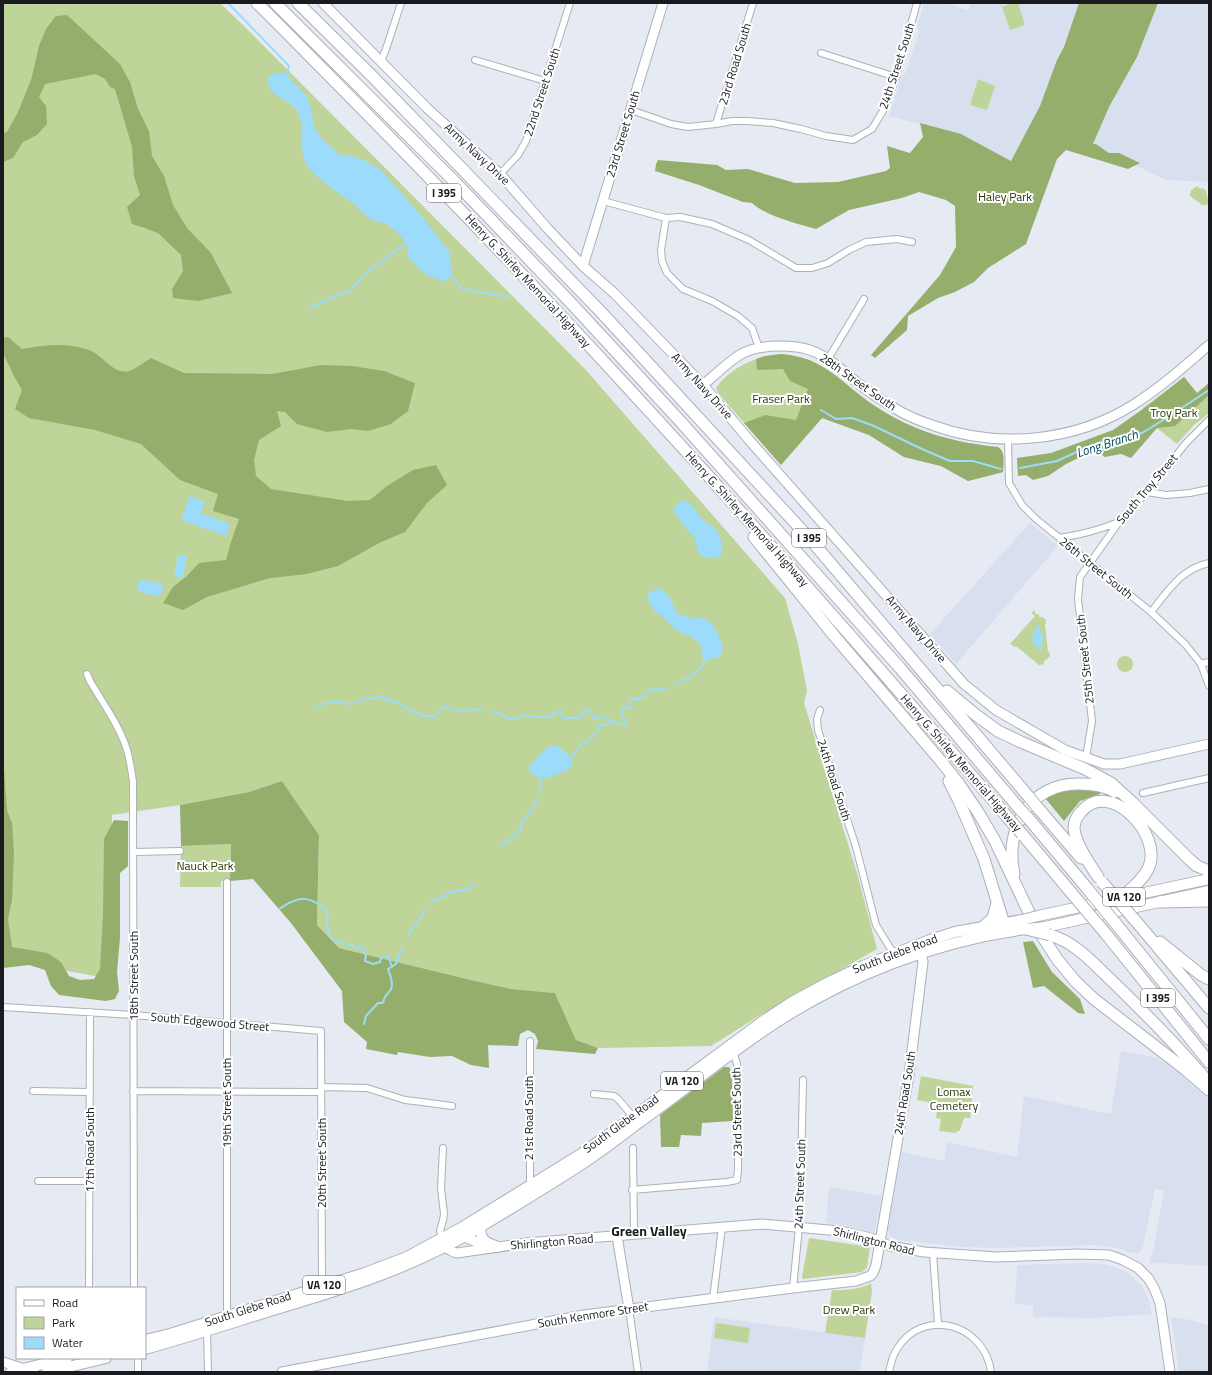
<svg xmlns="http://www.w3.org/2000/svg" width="1212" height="1375" viewBox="0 0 1212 1375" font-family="'Titillium Web',sans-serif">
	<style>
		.built { fill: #d8dfef }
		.green { fill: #bed498 }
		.forest { fill: #96ae6b }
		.water { fill: #9ddbfa }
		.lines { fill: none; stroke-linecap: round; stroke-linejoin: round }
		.stream { stroke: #9ddbfa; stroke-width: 2 }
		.street-casing { stroke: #acb0b9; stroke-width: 8 }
		.secondary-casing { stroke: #acb0b9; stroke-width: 11 }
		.primary-casing { stroke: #acb0b9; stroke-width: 12 }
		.highway-casing { stroke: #acb0b9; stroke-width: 13 }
		.street { stroke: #fff; stroke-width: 6 }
		.secondary { stroke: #fff; stroke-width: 9 }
		.primary { stroke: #fff; stroke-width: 10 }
		.highway { stroke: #fff; stroke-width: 11 }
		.primary-bridge-casing { stroke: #acb0b9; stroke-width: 12; stroke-linecap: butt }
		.highway-bridge-casing { stroke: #acb0b9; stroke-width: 13; stroke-linecap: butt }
		.primary-bridge { stroke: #fff; stroke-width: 10 }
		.highway-bridge { stroke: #fff; stroke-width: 11 }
		.labels { text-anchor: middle; stroke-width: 4; stroke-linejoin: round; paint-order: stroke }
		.shield { fill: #fff; stroke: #5e5f62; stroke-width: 1 }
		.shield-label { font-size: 11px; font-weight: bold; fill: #191b1e }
		.street-label { font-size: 12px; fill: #191b1e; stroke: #fff }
		.park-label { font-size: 12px; fill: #283703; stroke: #fff }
		.water-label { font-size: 13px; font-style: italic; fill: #004861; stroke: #fff }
		.quarter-label { font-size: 14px; font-weight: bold; fill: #191b1e; stroke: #fff }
	</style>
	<rect width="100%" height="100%" fill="#e6eaf3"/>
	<path class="built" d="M924,3H944L968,10L971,3H1085L1066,56L1011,161L961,134L889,116L901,77L905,74L919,32L917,27Z
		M1158,3H1209V182L1166,180L1109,153L1096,144H1093L1109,107L1137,57Z
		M1030,523L1058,546L956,664L930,634Z
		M1121,1051L1158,1058L1178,1073L1209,1100V1266L1158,1263L1150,1264L1149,1262L1153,1251L1164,1191L1155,1189L1142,1250L1138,1253H1132L1117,1248L1096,1245L997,1248L962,1247L899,1240L893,1238L889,1234L888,1230L902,1152L944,1161L947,1142L1017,1157L1024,1096L1111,1114Z
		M829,1187L882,1196L875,1230L874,1231L872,1232L844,1225L826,1223Z
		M1084,1263L1104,1264L1123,1270L1129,1274L1142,1286L1149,1300L1152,1314L1094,1318L1033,1317V1305L1015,1304L1017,1265Z
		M714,1317L865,1338L860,1372H707Z
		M1171,1317L1191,1320L1209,1325V1372H1179Z"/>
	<path class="green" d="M3,3H220L244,26L585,369L785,598L798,644L807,691L804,703L857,873L877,949L762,1014L711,1046L598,1048L576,1040L555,993L511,989L471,980L339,948L317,925L319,835L282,781L249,792L180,805L112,815L111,979L3,959Z
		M1013,3H1018L1025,25L1010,30L1002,7Z
		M978,79L995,86L987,110L970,105Z
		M1198,186L1200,189L1203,188L1206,191L1207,197L1209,199L1207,205H1202L1190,196C1190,190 1193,188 1198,186Z
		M781,354C827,358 840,383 875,406C912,431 954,443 998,447C1006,452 1003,464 1003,472L968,481L941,466L904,457L869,435L822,418L781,465L718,393L716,388C731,367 755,357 781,354Z
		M1184,377L1197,393L1209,383V413L1194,425L1177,444L1157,428L1143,408Z
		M1035,610V614H1039V617H1042L1046,620V623L1045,624L1048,652H1049L1050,656L1046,660L1044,661V664L1039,665L1016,646L1015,647L1010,644L1035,616L1031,613Z
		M1117 664a8 8 0 1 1 16 0a8 8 0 1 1-16 0Z
		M231,844L230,881H221V887H180L181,846Z
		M921,1076L973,1086L970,1118H964L960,1130L955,1133L939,1131L941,1119L936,1118L938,1104L917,1100Z
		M809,1238L870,1247L867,1268L862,1272L803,1279L802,1277Z
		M871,1283L872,1291L865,1338L825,1333L832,1290C841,1291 864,1289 871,1283Z
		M716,1323L750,1328L748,1343L714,1338Z"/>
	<path class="forest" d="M1079,3H1158L1137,57L1109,107L1093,144H1096L1109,153H1119L1140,163L1128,169L1066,150L1057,159L1026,244L988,268L974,282L955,292L938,298L908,316L907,330L875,358L871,355L940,275L956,247L955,206L946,200L919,192L902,198L849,210L816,229C797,224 766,216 752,203L743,202L699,185L655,171L656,164L658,160L717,165L726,170L748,169L795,183L838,182L886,171L890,168L887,146L910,153L923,137L920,123L961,134L1011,161L1040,106L1057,60L1064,47Z
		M67,15L120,64L130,82L138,109L149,131L152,156L164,176L173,205L187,228L211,253L232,293L198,301L173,298L172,289L183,271L181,255L158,233L145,228L132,224L127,207L140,195L134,176L132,147L115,89L110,87L105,79L96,74L45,84L39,97L46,106L47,124L37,135L23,142L13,158L3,162V133L7,132L18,112L31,80L39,46L46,29L56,16Z
		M8,337L22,349C43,345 68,342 89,350C103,355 113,375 129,371C136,369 144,362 151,358L184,373L272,374L321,365L352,366L384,371L415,383L408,411L391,424L368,431L351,429L327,432L297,424L285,412L277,411L281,426L259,440L254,460L256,476L271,489L348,501L370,500L387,486L413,470L436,465L447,485L427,503L405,532L379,543L338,566L307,574L270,578L207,597L183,610L163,603L173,587L187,576L199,563L226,560L230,545L239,519L213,511L218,494L180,480L141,444L95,430L29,418L15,409L22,390L14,376L3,353V338Z
		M781,354C827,358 840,383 875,406C912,431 954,443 998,447C1006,452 1003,464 1003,472L968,481L941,466L904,457L869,435L822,418L781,465L744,423L765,415L796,420L808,389L790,381L783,369L757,370L756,359L765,356Z
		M1184,377L1197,393L1209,383V395L1175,426L1157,428L1131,458L1121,454L1105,457L1095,450L1066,464L1048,476L1033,480L1026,475L1018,476L1017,458L1051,453L1113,430L1150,404Z
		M3,755L7,810L12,823L14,852L12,900L8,919L12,947L47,953L61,962L69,976L80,980L94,979L100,969L103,915L104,839L114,820L128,821V866L120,873V938L117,972L119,991L115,999L106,1001L59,995L51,986L45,970L29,965L3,968Z
		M282,781L319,835L317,925L339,948L471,980L511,989L555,993L576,1040L598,1048L595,1054L536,1049L538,1041L535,1034L528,1030L520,1034L518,1046L488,1045L489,1068L471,1065L452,1056L430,1057L398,1052L397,1055L366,1049L367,1042L344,1022L342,991L291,923L253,879L230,881L231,844L181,846L180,805L249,792Z
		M1082,788L1100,792V794L1080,801L1064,821L1045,798L1061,790Z
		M1033,941L1052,972L1080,999L1085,1014L1078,1013L1044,986L1033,988L1023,942Z
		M724,1067H729L732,1072L733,1121L702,1123L701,1136L681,1135L679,1147H661L660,1115Z"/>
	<path class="water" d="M280,72L288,76L306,95L311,108L314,127L321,138L340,155H349L366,161L380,169L419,213L449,251L452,269L451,277L443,282L425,274L408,258C407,255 408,250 407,246C404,238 394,229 386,224C381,222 374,222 369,218C364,215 360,210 356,206C342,194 325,185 312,172C294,154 308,129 297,111C288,97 269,98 267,79L272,74Z
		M190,496L205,502L201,513L230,524L226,536L181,520Z
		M682,500C696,504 694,510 702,519C707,524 710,524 715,528C721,534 723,547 721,555C714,560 700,560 697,549C696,545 696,541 695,537C685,531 682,521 674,513V508Z
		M178,555L187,556L183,578L174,576Z
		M140,580L152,581L163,585V589L160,596L145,594L138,590L137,586Z
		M657,588C669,591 672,602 677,613C686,618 693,617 702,618C715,620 720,638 723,649L720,657L703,661L701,647L699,643L689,636L676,630L662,616L655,612L647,598L649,593Z
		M1040,626L1041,635L1043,636V639L1042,642V650H1037V645H1035L1031,639L1034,633L1036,632L1035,627Z
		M552,745L558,746L571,757L572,766L569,769C561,772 555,777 546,778L542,776L536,777L529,771L530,765C537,759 543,749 552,745Z"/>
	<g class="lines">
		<path class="stream" d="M228,3L289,66L286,77
			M450,275L462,289L508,297
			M310,308L332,297L350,291L365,274L407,242
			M821,410L836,419L852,418L874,426L922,449L950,461H973L1001,469
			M1020,468L1057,461L1092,445L1142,433L1165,419L1209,390
			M675,684C690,677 699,674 707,658
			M355,702L367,698L371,699L383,696L387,700H391L394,702L399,703L406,708L423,716H436L443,706L457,711L483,709
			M315,707C328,702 334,700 349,704
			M492,711L511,719L527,715L535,717H553L554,713L560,711L563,718H581L584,710L586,709L593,715V719L602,715L612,722
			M567,758L574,754L582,743H588L589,740L598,731L599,726L602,725H607L612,722L625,724L626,723L622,714L623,709L625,707L631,708L629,703L633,698L639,700V698L645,696L650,689L651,691L657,689L658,690L665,688L667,690
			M540,790V782L544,774
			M501,846L515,836L521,829L522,822L534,807L538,798
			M431,902L441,897H444L446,894L451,892L455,893L457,890H466L475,884
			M279,909C300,895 310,895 328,912C327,918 326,935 332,939C338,942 346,943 353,946L356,948L362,947L366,956L365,961L373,964L380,962L381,958L388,956L392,967
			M408,936C413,925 422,920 425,908
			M364,1024L366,1016L378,1003H383C385,993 388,995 391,989C394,983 390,975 388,969L396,964L400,952L402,948"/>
		<defs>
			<path id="street" d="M821,53L896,77
				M475,60L545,81
				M381,61L386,49L401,3
				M631,110L671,124L688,127L716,124L732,121H747L773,123L801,129L826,136L853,140L872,129L884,109L896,77L917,3
				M716,124L753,3
				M500,174L518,155L526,141L570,3
				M603,201L666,218L680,217L712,224L749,240L796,268H812L828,263L849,250L866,242L897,239L912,242
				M666,218L661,250L662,261L667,273L683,289L712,301L738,316L752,328L759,348
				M828,359L864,299
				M1008,440L1009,483L1022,505L1036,519L1151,612L1185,644L1201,664L1209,686
				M1147,492L1166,495L1190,493L1209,489
				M1059,538C1080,535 1099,530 1119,522
				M1151,612C1168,591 1181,569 1209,563
				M1201,664L1209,662
				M87,674L90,681C102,702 118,723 126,747C130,758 131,770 133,781L134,1288
				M820,710L817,719L818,730L856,847L876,925L895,956
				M1086,758L1092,721L1078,599L1080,577L1119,522L1147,492L1186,443L1209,420
				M1143,793L1209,778
				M134,852L180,851
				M3,1007L133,1015L321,1031L322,1289
				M530,1041V1188
				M321,1087L367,1088L405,1100L422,1102L452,1106
				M33,1091L90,1092
				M133,1091L321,1092
				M594,1094L614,1096L618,1099L635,1119
				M633,1148L634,1234
				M38,1181H90
				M632,1190L727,1182L737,1180L738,1169V1077L737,1064L733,1051
				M442,1238L440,1231L443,1220L444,1214L441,1188L443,1148
				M933,1253L938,1324
				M89,1288L90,1012
				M793,1288L800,1217L803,1080
				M713,1299L722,1227
				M629,1309L638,1372
				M227,1318V882
				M206,1328L207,1331L208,1372
				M138,1358V1372
				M889,1372C891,1364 892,1356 897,1349C923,1306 985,1324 991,1372"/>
			<path id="secondary" d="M323,3L428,109L500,174L548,229L583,266L614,293L703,385L750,441L964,684L996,710L1065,750L1104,764H1120L1209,744
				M583,266L663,3
				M703,385C714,376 726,364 738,356C755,345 778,345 797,347C821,350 836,365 854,380C867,391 881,400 896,409C907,416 920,421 932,425C997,449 1074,442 1133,405C1160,388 1185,366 1209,345
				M459,1235L484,1245L490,1246
				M617,1236L629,1309
				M443,1241C446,1248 449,1251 457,1253L526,1243L762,1224L840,1231L871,1238L890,1246L924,1252L996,1257L1079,1254L1109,1255L1123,1260L1138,1268L1148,1278L1154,1288L1160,1303L1170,1372
				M3,1362L34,1372
				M282,1372L584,1315L793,1288L856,1281L870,1276L873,1273L876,1265L909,1075L923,962L920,946"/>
			<path id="primary" d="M1038,916L1209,879
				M1045,927L1209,891
				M480,1227C481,1242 485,1242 498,1247
				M145,1340L170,1334L365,1273L407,1257L461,1228L581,1154L633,1117L763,1021L792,1002L829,982L863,966L930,940L955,932L1022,920
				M145,1349C188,1337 231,1323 273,1310C344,1289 416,1267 480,1227C515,1206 550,1185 585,1162C603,1150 620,1137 637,1124C681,1093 724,1057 769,1027C846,976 935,941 1026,929
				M11,1372L67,1358
				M47,1372L106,1358"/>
			<path id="highway" d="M257,3C383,129 508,257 629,389C759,530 885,674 1010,820
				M275,3L455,182L571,303L680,421L900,668L1018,807
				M298,3L370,74L601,312L810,539L1029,797
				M754,537L836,638L940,760L959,784L978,812L995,841L1035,925L1057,959L1075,981L1094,999L1186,1070L1209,1090
				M947,691L976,715L998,731L1021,742L1085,769L1111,783L1133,803L1189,859L1197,866L1209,871
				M949,781L959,801L984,859L1004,924L1010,931
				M1038,808L1081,858
				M1029,819L1086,887
				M1022,834L1069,890
				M1014,874C1004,829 1030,783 1079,784C1092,784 1104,785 1115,792
				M1098,877C1090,864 1075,844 1074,828C1074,822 1077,816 1081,812C1108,777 1165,835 1148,869C1142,881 1131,889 1121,898
				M1159,902L1209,901
				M1140,926L1209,1008
				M983,927L993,918L997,903
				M1121,930L1209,1039
				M1106,934L1209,1062
				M1050,935C1075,942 1093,963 1111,980C1145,1013 1178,1046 1208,1082
				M1160,942L1201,975L1209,979"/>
		</defs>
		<use href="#street" class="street-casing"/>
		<use href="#secondary" class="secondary-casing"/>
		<use href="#primary" class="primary-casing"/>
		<use href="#highway" class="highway-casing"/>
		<use href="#street" class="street"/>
		<use href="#secondary" class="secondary"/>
		<use href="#primary" class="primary"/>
		<use href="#highway" class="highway"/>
		<defs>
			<path id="primary-bridge" d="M1022,920L1038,916
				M1028,929L1045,927"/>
			<path id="highway-bridge" d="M1029,797L1038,808
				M1018,807L1029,819
				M1010,820L1022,834
				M1102,882L1140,926
				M1086,887L1121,930
				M1069,890L1106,934
				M1026,929L1050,935"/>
		</defs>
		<use href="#primary-bridge" class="primary-bridge-casing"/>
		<use href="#highway-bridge" class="highway-bridge-casing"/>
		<use href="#primary-bridge" class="primary-bridge"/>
		<use href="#highway-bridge" class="highway-bridge"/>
	</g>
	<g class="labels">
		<g class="shield">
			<rect x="427" y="184" width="34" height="18" rx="3"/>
			<rect x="792" y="529" width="34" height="18" rx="3"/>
			<rect x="1103" y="888" width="42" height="18" rx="3"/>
			<rect x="1141" y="989" width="34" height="18" rx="3"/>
			<rect x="661" y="1072" width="42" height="18" rx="3"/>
			<rect x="303" y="1276" width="42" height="18" rx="3"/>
		</g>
		<g class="shield-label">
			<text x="444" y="197">I 395</text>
			<text x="809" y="542">I 395</text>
			<text x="1124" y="901">VA 120</text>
			<text x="1158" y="1002">I 395</text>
			<text x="682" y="1085">VA 120</text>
			<text x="324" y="1289">VA 120</text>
		</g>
		<g class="street-label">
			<text transform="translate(735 64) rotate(-73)" y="4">23rd Road South</text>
			<text transform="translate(897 66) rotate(-72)" y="4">24th Street South</text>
			<text transform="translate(542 92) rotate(-72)" y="4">22nd Street South</text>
			<text transform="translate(623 134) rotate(-73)" y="4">23rd Street South</text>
			<text transform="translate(477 154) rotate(43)" y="4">Army Navy Drive</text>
			<text transform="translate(528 281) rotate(47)" y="4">Henry G. Shirley Memorial Highway</text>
			<text transform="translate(858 382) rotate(35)" y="4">28th Street South</text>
			<text transform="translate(702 386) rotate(48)" y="4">Army Navy Drive</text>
			<text transform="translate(1147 489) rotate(-50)" y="4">South Troy Street</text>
			<text transform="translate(747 519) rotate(48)" y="4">Henry G. Shirley Memorial Highway</text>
			<text transform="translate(1096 568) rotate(39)" y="4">26th Street South</text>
			<text transform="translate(916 629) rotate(49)" y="4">Army Navy Drive</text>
			<text transform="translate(1085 659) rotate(-96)" y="4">25th Street South</text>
			<text transform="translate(961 763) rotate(49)" y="4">Henry G. Shirley Memorial Highway</text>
			<text transform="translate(834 780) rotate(72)" y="4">24th Road South</text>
			<text transform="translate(895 954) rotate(-21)" y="4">South Glebe Road</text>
			<text transform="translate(134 976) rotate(-90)" y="4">18th Street South</text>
			<text transform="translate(210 1022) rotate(5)" y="4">South Edgewood Street</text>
			<text transform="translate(905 1093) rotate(-81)" y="4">24th Road South</text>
			<text transform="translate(227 1103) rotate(-90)" y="4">19th Street South</text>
			<text transform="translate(737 1112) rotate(-91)" y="4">23rd Street South</text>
			<text transform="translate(529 1118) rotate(-90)" y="4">21st Road South</text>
			<text transform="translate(621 1124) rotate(-36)" y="4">South Glebe Road</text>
			<text transform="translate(90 1150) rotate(-90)" y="4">17th Road South</text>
			<text transform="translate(322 1163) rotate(-90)" y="4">20th Street South</text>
			<text transform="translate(800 1184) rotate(-88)" y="4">24th Street South</text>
			<text transform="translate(874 1241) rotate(14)" y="4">Shirlington Road</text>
			<text transform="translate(552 1242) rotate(-5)" y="4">Shirlington Road</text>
			<text transform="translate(248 1309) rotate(-18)" y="4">South Glebe Road</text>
			<text transform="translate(593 1315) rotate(-9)" y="4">South Kenmore Street</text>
		</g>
		<g class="park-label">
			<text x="1005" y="201">Haley Park</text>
			<text x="781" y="403">Fraser Park</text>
			<text x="1174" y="417">Troy Park</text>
			<text x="205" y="870">Nauck Park</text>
			<text x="954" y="1096">Lomax<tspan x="954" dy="14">Cemetery</tspan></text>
			<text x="849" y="1314">Drew Park</text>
		</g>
		<g class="water-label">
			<text transform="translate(1107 443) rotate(-18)" y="5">Long Branch</text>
		</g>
		<g class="quarter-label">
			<text x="649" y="1236">Green Valley</text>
		</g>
	</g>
	<rect width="1212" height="1375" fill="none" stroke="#191b1e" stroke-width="8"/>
	<rect x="16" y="1287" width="130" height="72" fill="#ffffff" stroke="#a3a4a5"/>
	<rect x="24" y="1300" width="20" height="6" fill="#ffffff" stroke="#a3a4a5"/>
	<text x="52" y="1307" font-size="12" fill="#191b1e">Road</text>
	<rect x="24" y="1317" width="20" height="12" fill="#bed498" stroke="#a3a4a5"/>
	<text x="52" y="1327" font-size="12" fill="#191b1e">Park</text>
	<rect x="24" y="1337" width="20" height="12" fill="#9ddbfa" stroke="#a3a4a5"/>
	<text x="52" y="1347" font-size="12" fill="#191b1e">Water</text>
</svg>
